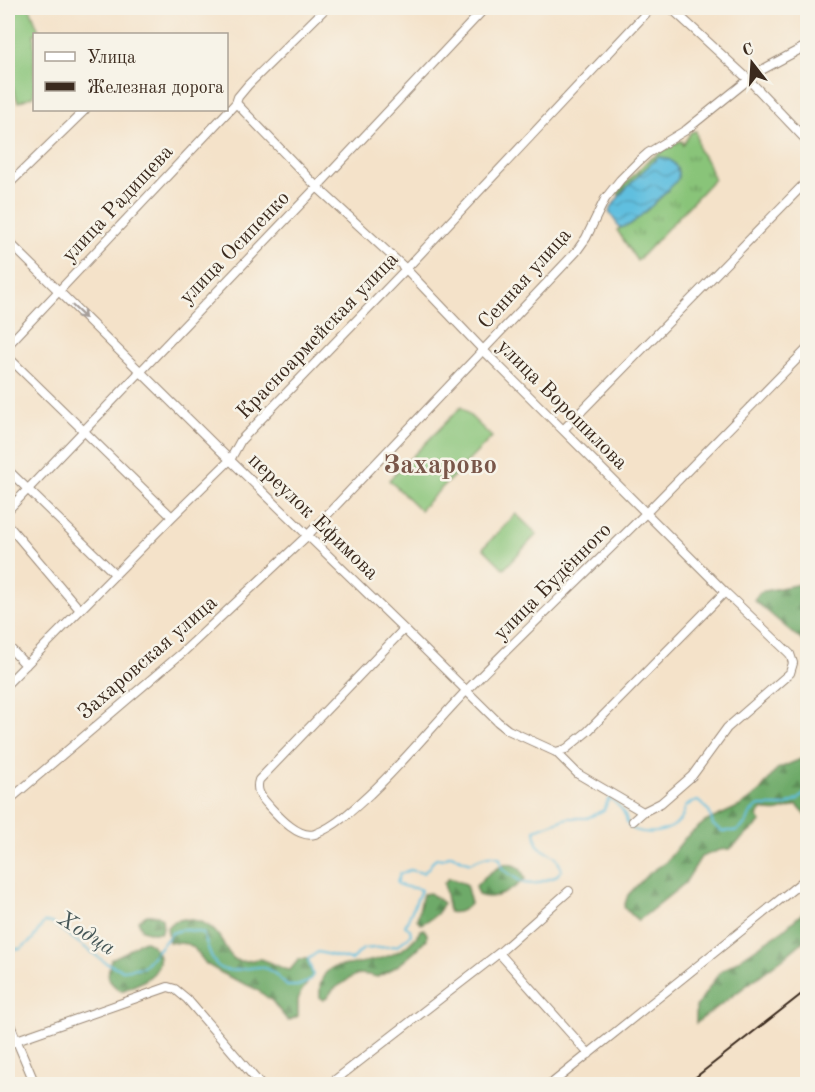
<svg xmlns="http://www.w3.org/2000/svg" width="815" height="1092" viewBox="0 0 815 1092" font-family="'Old Standard TT',serif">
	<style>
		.grass { fill: #89c479; stroke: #62774c; stroke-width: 1.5 }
		.forest { fill: url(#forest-firs); stroke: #546a44; stroke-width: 1.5 }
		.park { fill: url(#park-tufts); stroke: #62774c; stroke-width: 1.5 }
		.water { fill: url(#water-waves); stroke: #4e747e; stroke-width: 1.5 }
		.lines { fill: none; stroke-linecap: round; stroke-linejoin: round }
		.stream { stroke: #61bfdf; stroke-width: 2 }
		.minor-casing { stroke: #988674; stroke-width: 10 }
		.minor { stroke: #fff; stroke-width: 8 }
		.rail { stroke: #3b2a1e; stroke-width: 2 }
		.oneway { stroke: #a79f9a }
		.labels { text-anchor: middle; stroke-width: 5; stroke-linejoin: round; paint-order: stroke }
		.street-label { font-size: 21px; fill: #3b2a1e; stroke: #f7f3e8 }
		.water-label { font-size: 22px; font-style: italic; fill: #465758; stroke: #f7f3e8 }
		.district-label { font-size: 27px; font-weight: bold; fill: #7a574a; stroke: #f7f3e8 }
	</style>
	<defs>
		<pattern id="forest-firs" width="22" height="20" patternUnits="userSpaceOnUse" patternTransform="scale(1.5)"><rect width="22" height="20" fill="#6eaa69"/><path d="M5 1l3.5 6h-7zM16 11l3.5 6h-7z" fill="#5c8b56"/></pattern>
		<pattern id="park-tufts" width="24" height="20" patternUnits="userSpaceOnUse" patternTransform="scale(1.5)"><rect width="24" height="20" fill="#89c479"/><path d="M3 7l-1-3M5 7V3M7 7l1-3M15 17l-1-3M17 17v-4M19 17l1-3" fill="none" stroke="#719f63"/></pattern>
		<pattern id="water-waves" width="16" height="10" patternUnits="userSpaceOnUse" patternTransform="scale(1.5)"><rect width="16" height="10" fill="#61bfdf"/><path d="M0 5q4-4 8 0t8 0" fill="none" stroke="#519bb4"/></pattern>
	</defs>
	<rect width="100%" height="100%" fill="#f7f3e8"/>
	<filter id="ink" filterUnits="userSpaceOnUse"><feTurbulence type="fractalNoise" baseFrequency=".0167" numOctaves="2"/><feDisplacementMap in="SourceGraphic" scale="12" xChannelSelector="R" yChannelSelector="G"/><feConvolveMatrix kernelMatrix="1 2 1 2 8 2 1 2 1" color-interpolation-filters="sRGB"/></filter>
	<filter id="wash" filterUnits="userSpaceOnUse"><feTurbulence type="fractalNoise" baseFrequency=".008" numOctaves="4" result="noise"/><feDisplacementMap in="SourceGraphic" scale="24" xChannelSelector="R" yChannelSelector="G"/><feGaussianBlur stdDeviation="1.35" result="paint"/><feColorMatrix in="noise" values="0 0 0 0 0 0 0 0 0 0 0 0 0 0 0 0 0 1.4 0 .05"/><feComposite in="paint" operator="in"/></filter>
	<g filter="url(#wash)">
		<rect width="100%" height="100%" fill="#f4e2c9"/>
		<path class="grass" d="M8,8H30L40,34H34V96L18,102L8,74Z
			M461,407L492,437L420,510L389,480Z
			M516,514L537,534L504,569L483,548Z"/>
		<path class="forest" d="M800,584H807V645L754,600L760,592Z
			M807,754V814L806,816L797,805C786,809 774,815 763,809L757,816L761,822L730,849L720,850L701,857L685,883L638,921L624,907L628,895L648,874L666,862L685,838L705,822L740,806L749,800L760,791L777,769L801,759Z
			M506,864C517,865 522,868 525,879C512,890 496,902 478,895L476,886C485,875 493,870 506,864Z
			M449,878L466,884L471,903C465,910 458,914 449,912L444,883Z
			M430,893L443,903C440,914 431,919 421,924L417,919L423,894Z
			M807,909V938L786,956L696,1023V1007L719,973L783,930Z
			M147,915H158L162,919L163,928L160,933H151L142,930L138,920Z
			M184,919C202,920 213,926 222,941C226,948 229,956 236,960C243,964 252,959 259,959C270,960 279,969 290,970L299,959H308L313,975L301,992L298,1000V1016L288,1021L272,1001L256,989L227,976L206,964L194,948L188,944L169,942L167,927L175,921Z
			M424,929L427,934V939C415,953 395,970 377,977C360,972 356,973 342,984C341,984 334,989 334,989C330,993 328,997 324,1000L320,998C319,988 320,976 330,969C334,966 343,966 348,965C376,960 405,957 421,930Z
			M146,941C166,953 162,971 143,981C136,985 128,988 121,991C105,980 107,976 111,959L126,952L140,942Z"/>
		<path class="park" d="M696,131L699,151L707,161L714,179L637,261L617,230L620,228L631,224L658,200L664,194L659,157L625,191L619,195L618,192L647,161L677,142L682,141L683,145L691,132Z"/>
		<path class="water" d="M659,157C666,157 671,159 675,165C678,169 679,173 678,178C676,184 636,221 629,225C627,226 623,227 620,228L609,212C616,196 644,169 659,157Z"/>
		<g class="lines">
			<path class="stream" d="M8,948L20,949L32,940L44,922L52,923L106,963L123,970L143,967L172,933L183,929L203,933C207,943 209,955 216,964C226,977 247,966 261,967C272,969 279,978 287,986H297L308,982L313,975L308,959L318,952L351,960L363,949L397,946L411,935L410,929L405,926L421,890C413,886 404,889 397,883L400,874L410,870L423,873C429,869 431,863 436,858L442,859L451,855L470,863C479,859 491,852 500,858L502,869L523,883L534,884L555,877L562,870L556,857L542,849L537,844L535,830L568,818H587L604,810L609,798C615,802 622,808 625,815C627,820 626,824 631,828C645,836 670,833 680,820C689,809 678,806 698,801L709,811L713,825L722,831H737L747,822L751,812L759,806H784L798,800L808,790"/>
		</g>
	</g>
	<g filter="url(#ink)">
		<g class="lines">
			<defs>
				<path id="minor" d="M671,8L748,79L808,142
					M236,103L317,187L406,269L483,350L725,592L790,654L793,663L790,673L727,728L692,776L661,803L643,812L633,821
					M8,185L85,110
					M8,241L230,460L404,629L498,722L508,730L556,752L578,774L643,812
					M8,345L236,103L238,97L248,85L326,8
					M8,357L172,517
					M564,429L808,180
					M8,470L115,574
					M8,510L317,187L485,8
					M8,525L80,610
					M404,629L259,780C255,792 263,799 270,807C280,818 299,839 315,834C336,826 354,809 370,794C405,761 435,723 469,688C527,629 587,572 646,513C700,458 754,403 808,348
					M8,646L26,665
					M8,683L172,517L230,460L241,440L406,269L651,8
					M556,752L566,749L588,731L725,592
					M8,801L182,653L308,535L576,252L586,238L605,199L620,180L639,161L648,153L686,130L758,72L808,45
					M499,953L589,1054
					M8,1020L35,1084
					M8,1043L168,987L175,989L187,999L260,1084
					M330,1084L499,953L569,891
					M551,1084L808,877
					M806,1084L808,1083"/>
			</defs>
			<use href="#minor" class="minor-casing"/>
			<use href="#minor" class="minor"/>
			<path class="rail" d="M687,1084L808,989"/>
		</g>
		<defs><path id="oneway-shaft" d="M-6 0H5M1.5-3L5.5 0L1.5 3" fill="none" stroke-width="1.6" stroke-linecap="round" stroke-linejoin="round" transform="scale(1.5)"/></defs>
		<use class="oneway" href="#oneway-shaft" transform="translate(79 312) rotate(44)"/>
	</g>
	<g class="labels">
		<g class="street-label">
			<text transform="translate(117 203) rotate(-47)" y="7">улица Радищева</text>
			<text transform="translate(234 247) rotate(-46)" y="7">улица Осипенко</text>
			<text transform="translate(524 278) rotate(-48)" y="7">Сенная улица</text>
			<text transform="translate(317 335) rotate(-46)" y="7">Красноармейская улица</text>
			<text transform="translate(563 404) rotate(45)" y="7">улица Ворошилова</text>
			<text transform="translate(314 516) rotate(44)" y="7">переулок Ефимова</text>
			<text transform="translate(552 581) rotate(-45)" y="7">улица Будённого</text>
			<text transform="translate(147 657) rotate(-41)" y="7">Захаровская улица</text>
		</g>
		<g class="water-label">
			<text transform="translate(87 932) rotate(32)" y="8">Ходца</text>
		</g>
		<g class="district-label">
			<text x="440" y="473">Захарово</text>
		</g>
	</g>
	<rect width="815" height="1092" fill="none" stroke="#f7f3e8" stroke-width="30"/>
	<rect x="33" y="33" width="195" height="78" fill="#f7f3e8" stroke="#aca397" stroke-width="1.5"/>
	<rect x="45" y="52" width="30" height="9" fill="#ffffff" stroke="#aca397" stroke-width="1.5"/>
	<text x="87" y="63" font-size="18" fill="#3b2a1e">Улица</text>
	<rect x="45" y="82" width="30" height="9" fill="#3b2a1e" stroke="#aca397" stroke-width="1.5"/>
	<text x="87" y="93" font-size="18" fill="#3b2a1e">Железная дорога</text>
	<g transform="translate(752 63) rotate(343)" stroke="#f7f3e8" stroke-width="4.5" paint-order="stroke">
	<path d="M0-4.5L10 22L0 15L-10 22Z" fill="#3b2a1e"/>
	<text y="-9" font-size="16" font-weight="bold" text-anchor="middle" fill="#3b2a1e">С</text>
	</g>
</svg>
